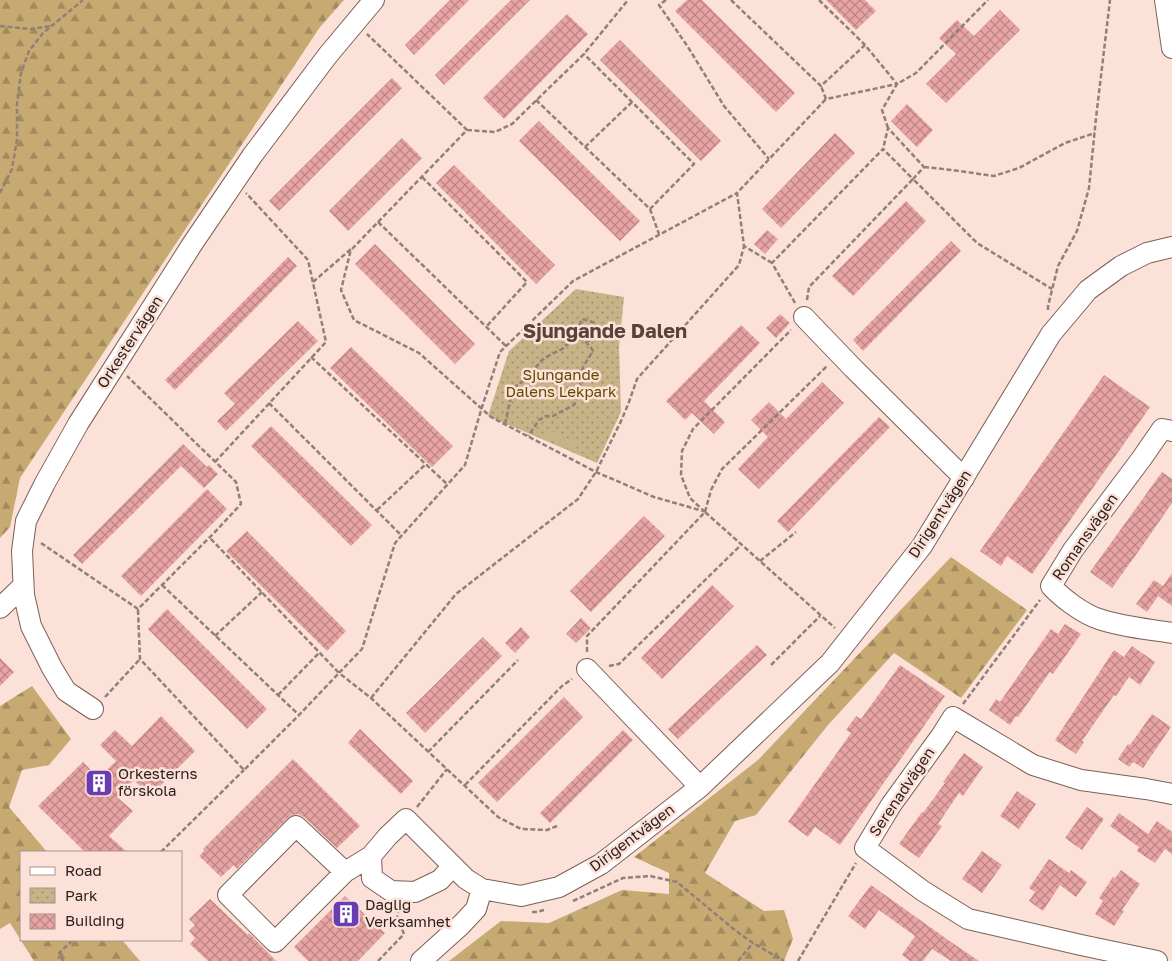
<svg xmlns="http://www.w3.org/2000/svg" width="1172" height="961" viewBox="0 0 1172 961" font-family="'Golos Text',sans-serif">
	<style>
		.forest { fill: url(#forest-firs) }
		.park { fill: url(#park-dots) }
		.garden { fill: #c8b287 }
		.building { fill: url(#building-cross-hatch) }
		.lines { fill: none; stroke-linecap: round; stroke-linejoin: round }
		.minor-casing { stroke: #7c6056; stroke-width: 22 }
		.path { stroke: #927f78; stroke-width: 2.5; stroke-dasharray: 5 2.5; stroke-linecap: butt }
		.minor { stroke: #fff; stroke-width: 20 }
		.labels { text-anchor: middle; stroke-width: 5; stroke-linejoin: round; paint-order: stroke }
		.street-label { font-size: 15px; fill: #2d211d; stroke: #fbe1d7 }
		.park-label { font-size: 15px; fill: #654900; stroke: #fbe1d7 }
		.poi-label { font-size: 15px; fill: #2d211d; stroke: #fbe1d7; text-anchor: start }
		.district-label { font-size: 20px; font-weight: bold; fill: #5b4137; stroke: #fbe1d7 }
	</style>
	<defs>
		<pattern id="forest-firs" width="22" height="20" patternUnits="userSpaceOnUse" patternTransform="scale(1.25)"><rect width="22" height="20" fill="#c7aa72"/><path d="M5 1l3.5 6h-7zM16 11l3.5 6h-7z" fill="#a28a5d"/></pattern>
		<pattern id="park-dots" width="8" height="8" patternUnits="userSpaceOnUse" patternTransform="scale(1.25)"><rect width="8" height="8" fill="#c8b287"/><path d="M2 2h.1M6 6h.1" fill="none" stroke="#a3906e" stroke-width="1.8" stroke-linecap="round"/></pattern>
		<pattern id="building-cross-hatch" width="8" height="8" patternUnits="userSpaceOnUse" patternTransform="scale(1.25)"><rect width="8" height="8" fill="#e7a4a2"/><path d="M0 0l8 8M0 8l8-8" fill="none" stroke="#bc8583"/></pattern>
	</defs>
	<rect width="100%" height="100%" fill="#fbe1d7"/>
	<path class="forest" d="M0,0H344L320,27L20,478L10,527L0,538Z
		M951,557L1027,610L961,698L894,653L828,725L756,815L735,821L705,873L764,911L784,910L793,939L784,961H449L501,921L549,923L622,890L669,894V873L634,857L758,760Z
		M32,686L71,739L49,765L22,770L9,807L47,852H21V940H122L140,961H34L10,923L0,929V706Z"/>
	<path class="park" d="M576,289L624,297L619,347L621,412L597,463L488,416L509,351Z"/>
	<path class="garden" d="M549,430L575,442L572,450L546,438Z"/>
	<path class="building" d="M450,0H469L414,55L405,45Z
		M511,0H530L444,85L435,75Z
		M687,0H702L795,93L776,112L675,11Z
		M826,0H865L876,11L856,30Z
		M1000,10L1020,30L946,103L926,84L956,54L939,38L957,20L974,36Z
		M567,14L588,34L504,119L483,98Z
		M620,40L721,141L701,161L600,60Z
		M392,78L402,88L279,211L269,201Z
		M907,104L933,130L917,147L891,121Z
		M539,121L640,221L620,241L519,141Z
		M835,133L855,153L781,228L762,209Z
		M402,138L422,158L348,231L329,211Z
		M454,165L555,265L536,284L436,183Z
		M906,201L926,221L853,296L832,276Z
		M767,230L778,239L765,254L754,244Z
		M951,241L961,251L863,351L853,340Z
		M375,244L475,344L455,364L355,264Z
		M288,257L297,266L175,390L165,380Z
		M780,314L790,323L776,338L766,328Z
		M298,321L318,341L226,431L217,421L235,404L224,393Z
		M741,325L760,343L704,401L725,422L714,434L692,413L685,420L666,401Z
		M351,347L453,446L432,467L330,368Z
		M1104,375L1150,407L1032,574L1007,556L1001,566L980,551Z
		M822,382L844,403L759,489L738,469L768,437L751,420L769,402L786,419Z
		M879,417L890,427L788,532L777,521Z
		M271,426L372,525L351,546L251,446Z
		M183,444L207,467L209,465L218,474L204,488L181,466L82,564L73,555Z
		M1162,472L1172,479V503L1143,545L1112,588L1090,572Z
		M207,489L227,509L141,596L121,576Z
		M644,516L665,536L591,612L570,591Z
		M247,531L346,631L327,651L226,551Z
		M1172,573V606L1158,596L1147,612L1136,604L1154,580L1163,586Z
		M712,585L734,606L662,679L641,658Z
		M167,609L267,709L247,729L148,629Z
		M581,618L591,628L576,643L566,634Z
		M1065,624L1081,634L1053,674L1050,672L1018,717L1016,716L1010,725L989,710L996,699L1000,702L1051,629L1058,634Z
		M521,627L530,637L515,653L505,643Z
		M483,637L502,656L425,733L406,713Z
		M757,645L767,655L678,739L668,729Z
		M1132,646L1155,662L1140,685L1129,677L1116,696L1114,695L1082,741L1084,742L1076,754L1055,740L1114,650L1124,657Z
		M0,658L14,672L0,686Z
		M900,665L945,696L840,845L815,827L808,837L788,822L851,733L846,730L856,716L861,719Z
		M564,697L583,717L497,802L478,783Z
		M1152,714L1171,727L1143,768L1133,762L1129,767L1118,759L1128,744L1130,745Z
		M161,716L195,751L150,796L134,780L117,797L133,811L109,836L127,852H85L38,806L83,762L99,778L116,761L100,745L115,730L132,746Z
		M360,729L413,781L401,794L348,743Z
		M623,730L633,740L550,823L540,813Z
		M964,753L983,767L963,796L959,793L938,824L942,826L919,858L899,844L922,812L923,813L945,783L943,782Z
		M293,759L360,826L337,848L304,817L298,814L292,815L288,818L237,869L234,865L221,877L199,856L204,851L203,849Z
		M1017,791L1036,804L1019,829L1000,816Z
		M1087,807L1104,819L1082,850L1065,838Z
		M1119,813L1148,834L1157,821L1172,832V854L1165,849L1155,863L1137,851L1139,847L1110,826Z
		M982,851L1002,865L982,893L962,879Z
		M1049,859L1069,873L1071,870L1087,882L1076,897L1060,885L1043,911L1029,901L1035,892L1029,888Z
		M1121,870L1140,884L1122,910L1124,911L1114,926L1095,914L1103,901L1099,898L1113,877L1115,878Z
		M871,885L951,942L979,961H951L932,949L923,961H910L902,955L915,936L879,910L865,929L848,916Z
		M345,896L385,933L358,961H308L294,947Z
		M210,899L248,935L249,933L276,961H208L190,944L195,938L189,931L195,925L189,919Z"/>
	<g class="lines">
		<defs>
			<path id="minor" d="M1165,0L1172,48
				M804,317L854,369L964,478
				M1172,431L1162,429L1142,458L1073,550L1051,586C1062,598 1083,614 1099,619C1122,627 1148,629 1172,633
				M0,608L23,586
				M587,669L700,787
				M93,709L66,691L52,668L31,626L24,595L22,551L26,521L45,483L78,424L193,243L252,156L328,55L374,0
				M452,867L440,880L415,892L391,891L372,878L371,856L388,836L406,819L466,879L482,889L521,896L559,887L601,864L700,787L830,663L922,546L1051,334L1088,290L1121,266L1147,253L1172,247
				M345,872L296,826L228,895L275,942L345,872L371,856
				M421,961L461,925L476,909L482,889
				M1157,961L1081,945L968,919L923,891L865,848L891,805L941,736L953,717L1033,765L1081,780L1146,789L1172,794"/>
		</defs>
		<use href="#minor" class="minor-casing"/>
		<path class="path" d="M666,0L659,5L688,47L724,106L769,159
			M731,0L821,86L865,45L897,84L826,99L821,86
			M819,0L865,45
			M0,26L31,29L51,26
			M536,100L650,209L694,164L584,54
			M888,128L882,110L897,84L916,73L988,0
			M467,130L495,132L512,124L584,54L628,0
			M585,147L632,102
			M924,167L952,170L994,176L1019,168L1065,143L1095,133
			M422,177L527,282L486,327
			M0,193L12,169L17,139V104L21,73L29,51L43,33L83,0
			M650,209L659,234
			M378,222L506,346
			M352,249L467,130L367,34
			M772,263L744,246L737,193L826,99
			M313,282L351,249L341,290L354,320L419,353L491,417L596,472L654,497L703,511
			M807,300L809,287L913,179L977,243L1052,289
			M795,303L772,263L883,149L913,179L924,167L888,128L883,149
			M1048,310V306L1058,266L1077,231L1089,188L1096,118L1110,0
			M579,339L576,332L582,319L596,323L594,333L587,343
			M311,357L447,484
			M269,403L402,536
			M505,424L513,388L527,378L541,361L546,357L562,349L566,345L579,339L584,340L592,349L593,351L583,367L581,376L579,392L577,399L574,405L553,416H546L539,420L528,436
			M215,462L326,342L308,260L246,193
			M377,510L426,464
			M705,512L690,498L681,475L682,451L693,429L791,330
			M705,512L711,490L722,469L827,366
			M41,543L138,609L214,533L241,504L236,482L127,376
			M760,561L796,532
			M162,585L299,715L339,673L210,538
			M138,610L140,659L244,770L299,715
			M215,636L262,592
			M587,652V636L705,512L835,628
			M771,665L820,616
			M609,666L619,664L742,544
			M278,695L319,653
			M105,697L140,659
			M371,698L456,594L578,499L596,472L622,419L629,402L637,379L739,265L744,246
			M963,704L1040,600
			M428,752L518,660
			M465,785L562,686L572,679
			M417,807L447,769
			M557,826L547,830L521,829L498,817L371,698L339,673L362,649L395,543L465,465L482,407L500,352L573,281L737,193
			M161,852L244,770
			M573,901L623,878L650,876L677,882L736,931L753,943L784,961
			M532,912H537L544,910
			M63,961L59,953L73,940
			M378,961L404,934L397,917L399,908
			M738,961L753,943
			M798,961L856,863"/>
		<use href="#minor" class="minor"/>
	</g>
	<defs>
		<symbol id="building-square" viewBox="-11 -11 22 22"><rect x="-9" y="-9" width="18" height="18" rx="4" fill="#693cb4" stroke="#fbe1d7"/><path d="M-4-6H4V6H1V3H-1V6H-4ZM-2.5-4.3h1.7v1.8h-1.7ZM.8-4.3h1.7v1.8H.8ZM-2.5-1h1.7V.8h-1.7ZM.8-1h1.7V.8H.8Z" fill="#fff"/></symbol>
	</defs>
	<g fill-rule="evenodd">
		<use href="#building-square" x="83" y="767" width="32" height="32"/>
		<use href="#building-square" x="330" y="898" width="32" height="32"/>
	</g>
	<g class="labels">
		<g class="street-label">
			<text transform="translate(130 342) rotate(-57)" y="5">Orkestervägen</text>
			<text transform="translate(940 514) rotate(-57)" y="5">Dirigentvägen</text>
			<text transform="translate(1085 537) rotate(-55)" y="5">Romansvägen</text>
			<text transform="translate(902 792) rotate(-56)" y="5">Serenadvägen</text>
			<text transform="translate(632 838) rotate(-37)" y="5">Dirigentvägen</text>
		</g>
		<g class="park-label">
			<text x="561" y="380">Sjungande<tspan x="561" dy="17">Dalens Lekpark</tspan></text>
		</g>
		<g class="poi-label">
			<text x="118" y="779">Orkesterns<tspan x="118" dy="17">förskola</tspan></text>
			<text x="365" y="910">Daglig<tspan x="365" dy="17">Verksamhet</tspan></text>
		</g>
		<g class="district-label">
			<text x="605" y="338">Sjungande Dalen</text>
		</g>
	</g>
	<rect x="20" y="851" width="162" height="90" fill="#fbe1d7" stroke="#a9948d"/>
	<rect x="30" y="867" width="25" height="8" fill="#ffffff" stroke="#a9948d"/>
	<text x="65" y="876" font-size="15" fill="#2d211d">Road</text>
	<rect x="30" y="888" width="25" height="15" fill="url(#park-dots)" stroke="#a9948d"/>
	<text x="65" y="901" font-size="15" fill="#2d211d">Park</text>
	<rect x="30" y="914" width="25" height="15" fill="url(#building-cross-hatch)" stroke="#a9948d"/>
	<text x="65" y="926" font-size="15" fill="#2d211d">Building</text>
</svg>
